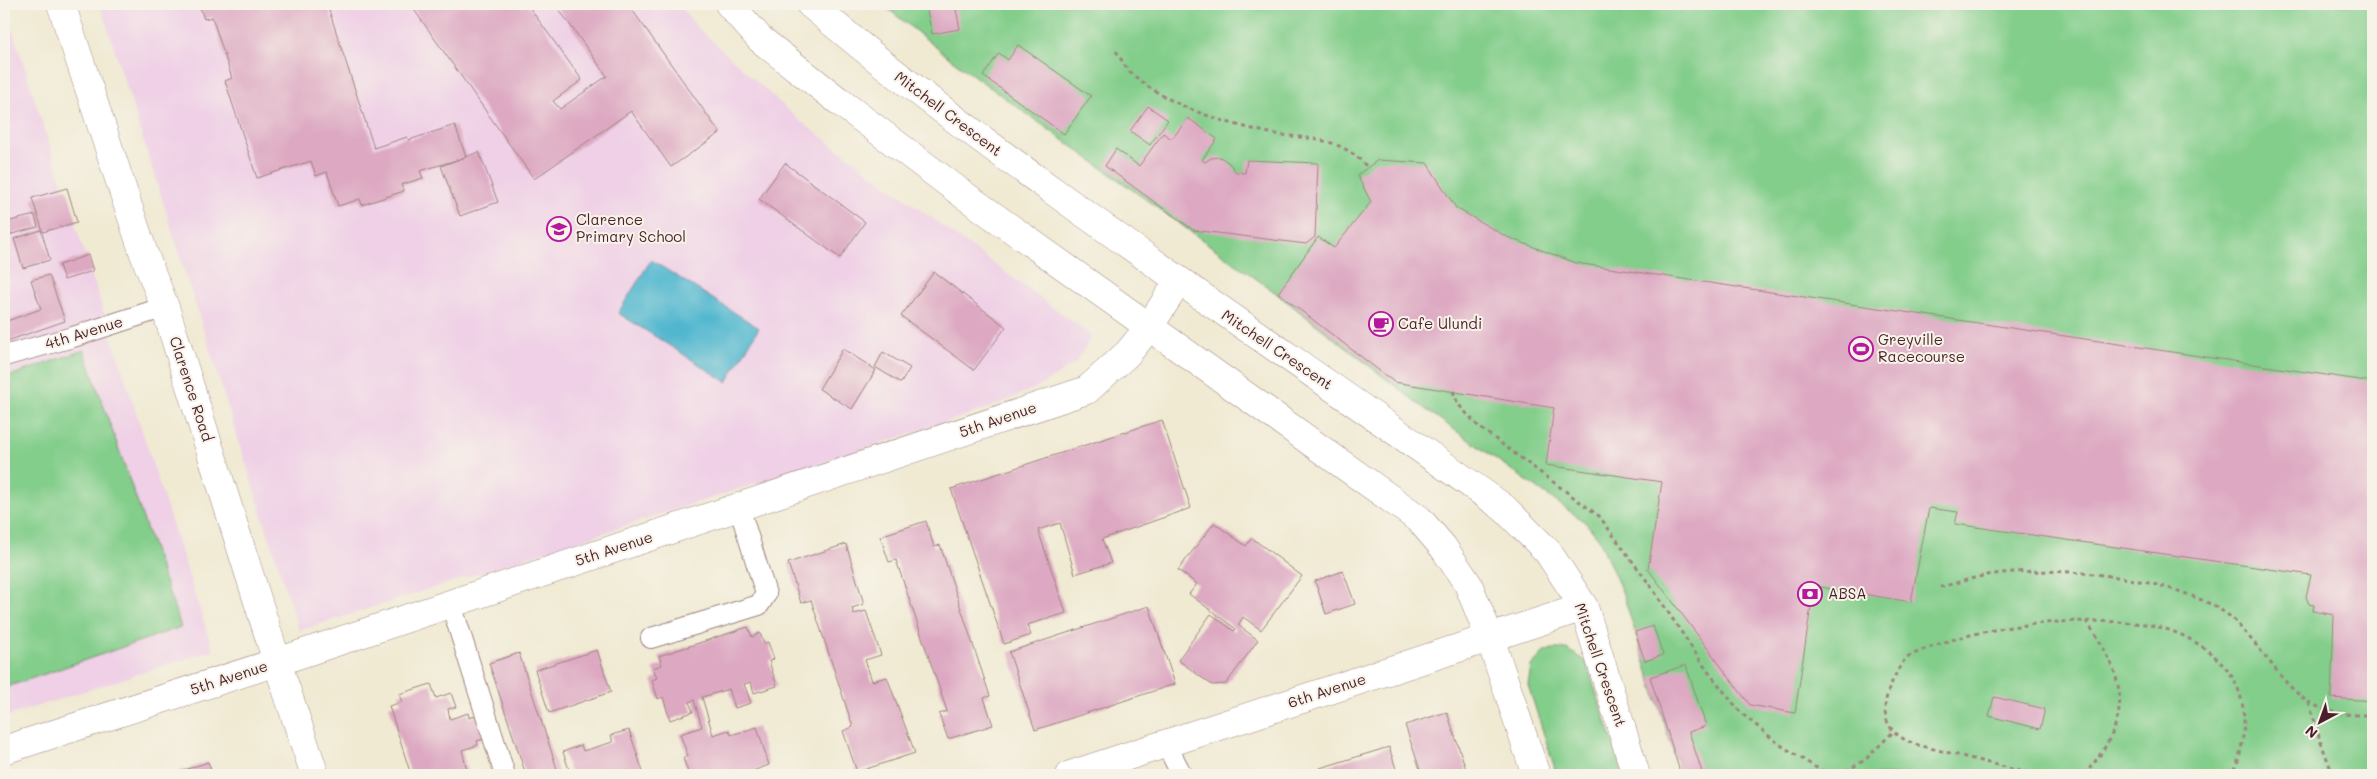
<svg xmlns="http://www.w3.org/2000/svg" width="2377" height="779" viewBox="0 0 2377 779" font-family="Mali,sans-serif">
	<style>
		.built { fill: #efd0e6 }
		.green { fill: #83ce8b; stroke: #66765b }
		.water { fill: #51b7cf; stroke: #4e6b7d }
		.building { fill: #dda9c2 }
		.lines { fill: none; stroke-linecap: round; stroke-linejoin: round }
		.lane-casing { stroke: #9d847f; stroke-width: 22 }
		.street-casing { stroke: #9d847f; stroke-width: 29 }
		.path { stroke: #9d847f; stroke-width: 3; stroke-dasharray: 4 4; stroke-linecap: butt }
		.lane { stroke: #fff; stroke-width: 20 }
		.street { stroke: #fff; stroke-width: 28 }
		.labels { text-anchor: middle; stroke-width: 4; stroke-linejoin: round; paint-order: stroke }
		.street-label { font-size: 15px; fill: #4a1f2b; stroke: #f7f3e8 }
		.poi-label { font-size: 15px; fill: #4a1f2b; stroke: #f7f3e8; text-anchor: start }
	</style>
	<rect width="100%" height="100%" fill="#f7f3e8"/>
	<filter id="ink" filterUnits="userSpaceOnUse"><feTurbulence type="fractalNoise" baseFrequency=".02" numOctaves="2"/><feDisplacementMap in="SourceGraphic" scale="10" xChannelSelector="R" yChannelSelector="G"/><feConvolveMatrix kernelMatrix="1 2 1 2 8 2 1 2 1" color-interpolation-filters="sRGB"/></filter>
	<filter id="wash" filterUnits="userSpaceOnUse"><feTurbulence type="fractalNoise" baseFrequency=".0096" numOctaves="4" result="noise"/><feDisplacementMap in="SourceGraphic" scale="20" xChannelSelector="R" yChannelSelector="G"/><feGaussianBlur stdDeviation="1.12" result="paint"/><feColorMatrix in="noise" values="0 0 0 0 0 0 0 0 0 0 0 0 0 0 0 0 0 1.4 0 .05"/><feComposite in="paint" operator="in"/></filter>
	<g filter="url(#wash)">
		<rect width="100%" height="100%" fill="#f0ead3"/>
		<path class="built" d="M4,4L213,650L4,717Z
			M100,4H678L698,28L800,121L1092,336L1076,363L1038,387L984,410L299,631Z"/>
		<path class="green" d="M882,4H2373V775H1681L1623,594L1599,539L1585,522L1421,406L1276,293L952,60Z
			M84,350L181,627L4,688V378Z
			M1552,649H1567L1586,662L1624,775H1557L1528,685L1531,666L1543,653Z"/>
		<path class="water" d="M651,260L759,328L727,382L618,313Z"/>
		<g id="blocks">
			<path class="building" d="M199,4H327L374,148L407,137L409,140L455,125L466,157L420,171L423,178L401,185L404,191L362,205L360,199L338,206L327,172L316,176L311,161L257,178L225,81L232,78L212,17L204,19Z
				M410,4H527L582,80L553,101L560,109L607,76L555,4H628L720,133L671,167L631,111L534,179Z
				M934,4H955L960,29L932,34L926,6Z
				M1018,45L1091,96L1064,134L983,76L999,53L1008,60Z
				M1148,106L1168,120L1150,145L1130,131Z
				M1188,118L1217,139L1202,160L1205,162L1211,158L1220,157L1229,163L1236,172L1245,173L1247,160L1318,163L1315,237L1306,244L1193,230L1105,166L1116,149L1139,166L1163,133L1172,139Z
				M479,152L498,202L460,216L441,166Z
				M1378,160L1427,163L1456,208L1507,237L1576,263L2373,382V701L2331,698L2334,615L2313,611L2314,605L2309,604L2306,597L2311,575L1955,524L1958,512L1929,508L1911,602L1814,586L1795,713L1750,705L1648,569L1662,482L1546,465L1554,408L1394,382L1278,293L1318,237L1334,248L1371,202L1357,175Z
				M785,163L865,222L840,258L759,199Z
				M67,188L77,222L43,232L32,198Z
				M35,215L38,227L9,235L6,222Z
				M41,230L50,260L23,268L14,239Z
				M88,255L93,271L64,280L59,265Z
				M934,272L1006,327L974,370L901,316Z
				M49,275L65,321L4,342V322L41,309L31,280Z
				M843,349L876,370L852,409L819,389Z
				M883,352L910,368L901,383L875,367Z
				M1162,420L1191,508L1102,539L1111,563L1075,574L1060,523L1038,530L1066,613L1027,625L1031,635L1004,644L951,489Z
				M926,521L934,547L940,545L990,696L984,698L993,725L948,739L939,714L947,711L896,560L889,562L880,536Z
				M1214,523L1246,546L1252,538L1302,576L1261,630L1243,617L1238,625L1258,640L1226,684L1212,685L1178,660L1211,614L1234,631L1236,629L1189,594L1197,584L1178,570Z
				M846,544L864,604L852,608L854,614L866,611L881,655L865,660L872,681L887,677L915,753L857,772L843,731L853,727L811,600L801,603L788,563Z
				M1343,571L1355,604L1326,614L1315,581Z
				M1149,606L1175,684L1035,730L1009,652Z
				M1653,626L1663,655L1645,661L1635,632Z
				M748,627L752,637L760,633L764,644L768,642L774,659L769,661L777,686L754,693L751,682L744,684L751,703L735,708L729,689L702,697L713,735L729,730L731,735L757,727L769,765L753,771L755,775H689L683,758L688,756L680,734L702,727L694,700L689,702L693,712L670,720L663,697L658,699L652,680L657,678L653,668L662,665L659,656Z
				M597,650L611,692L549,713L535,670Z
				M519,653L559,775H526L489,663Z
				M1686,665L1706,726L1689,732L1703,775H1681L1650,677Z
				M431,684L436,698L451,693L456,707L448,709L450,719L468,713L469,718L478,715L486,738L477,741L478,745L462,750L468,775H411L389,706L402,702L399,694Z
				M1994,697L2045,709L2040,729L1989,716Z
				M1447,712L1468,775H1422L1405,725Z
				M629,730L644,775H571L563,752L581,745L583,751L613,742L611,735Z
				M1389,747L1398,775H1323L1320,768Z
				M208,762L213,775H170Z"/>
		</g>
	</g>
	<g filter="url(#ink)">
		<use href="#blocks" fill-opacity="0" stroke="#9d847f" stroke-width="1"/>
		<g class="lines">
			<defs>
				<path id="lane" d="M4,356L73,337L165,307
					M451,604L505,775
					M651,638L759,605L766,594L739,507
					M1166,744L1182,775"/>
				<path id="street" d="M61,4L144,254L165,307L277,662L315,775
					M729,4L760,39L840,102L964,195L1419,519L1443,547L1468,584L1490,638L1536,775
					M810,4C889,71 972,133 1056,193C1204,300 1356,402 1504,508L1548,552L1584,607L1636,775
					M4,750L277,662L1087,390L1128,353L1149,327L1178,282
					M1070,775L1584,607"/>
			</defs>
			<use href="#lane" class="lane-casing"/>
			<use href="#street" class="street-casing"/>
			<path class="path" d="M1116,51C1121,58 1125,68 1131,73C1167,106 1224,123 1270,133C1309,140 1339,135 1367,167
				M1453,391L1458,404L1479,427L1599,516L1650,585L1706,669L1741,713L1779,744L1815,767L1833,775
				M1940,587C1958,583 1977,576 1995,574C2058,565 2182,577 2232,618C2238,624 2244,632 2250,638C2293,687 2299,717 2373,715
				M2309,703L2320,740L2333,775
				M1839,775L1865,760L1893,732
				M2036,775L1918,745C1886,735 1878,715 1891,684C1896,674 1900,665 1907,657C1967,628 2052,618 2118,622C2130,623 2143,623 2155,626C2184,633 2210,648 2228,671C2251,701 2246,742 2233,775
				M2084,775C2134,718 2128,680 2086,621"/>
			<use href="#lane" class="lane"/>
			<use href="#street" class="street"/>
		</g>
	</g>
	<defs>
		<symbol id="school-ring" viewBox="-11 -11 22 22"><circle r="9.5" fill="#f7f3e8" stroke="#b5179e" stroke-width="1.5"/><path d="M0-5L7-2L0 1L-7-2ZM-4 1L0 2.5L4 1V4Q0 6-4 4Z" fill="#b5179e"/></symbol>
		<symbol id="cafe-ring" viewBox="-11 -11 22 22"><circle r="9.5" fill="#f7f3e8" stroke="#b5179e" stroke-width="1.5"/><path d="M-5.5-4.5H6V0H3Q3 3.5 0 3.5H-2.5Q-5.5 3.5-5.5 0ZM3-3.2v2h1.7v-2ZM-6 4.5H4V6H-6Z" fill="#b5179e"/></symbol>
		<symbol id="stadium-ring" viewBox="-11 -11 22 22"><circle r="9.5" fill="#f7f3e8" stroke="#b5179e" stroke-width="1.5"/><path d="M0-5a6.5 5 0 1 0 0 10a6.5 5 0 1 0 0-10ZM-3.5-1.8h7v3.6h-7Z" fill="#b5179e"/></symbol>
		<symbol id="bank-ring" viewBox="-11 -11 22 22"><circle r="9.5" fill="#f7f3e8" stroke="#b5179e" stroke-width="1.5"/><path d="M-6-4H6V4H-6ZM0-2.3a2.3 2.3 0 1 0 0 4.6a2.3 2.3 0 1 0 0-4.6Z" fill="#b5179e"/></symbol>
	</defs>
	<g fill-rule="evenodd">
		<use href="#school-ring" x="545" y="215" width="28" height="28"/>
		<use href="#cafe-ring" x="1367" y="310" width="28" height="28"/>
		<use href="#stadium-ring" x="1847" y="335" width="28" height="28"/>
		<use href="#bank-ring" x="1796" y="580" width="28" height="28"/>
	</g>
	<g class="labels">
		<g class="street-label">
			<text transform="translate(948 114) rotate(37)" y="5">Mitchell Crescent</text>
			<text transform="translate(84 333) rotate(-17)" y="5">4th Avenue</text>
			<text transform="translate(1277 350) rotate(34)" y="5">Mitchell Crescent</text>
			<text transform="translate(191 389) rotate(72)" y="5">Clarence Road</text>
			<text transform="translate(998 420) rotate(-19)" y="5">5th Avenue</text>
			<text transform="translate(614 549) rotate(-18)" y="5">5th Avenue</text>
			<text transform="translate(1600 665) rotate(71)" y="5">Mitchell Crescent</text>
			<text transform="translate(229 678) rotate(-18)" y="5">5th Avenue</text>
			<text transform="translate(1327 691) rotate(-18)" y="5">6th Avenue</text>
		</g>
		<g class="poi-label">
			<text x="576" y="225">Clarence<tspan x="576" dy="17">Primary School</tspan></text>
			<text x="1398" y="329">Cafe Ulundi</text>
			<text x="1878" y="345">Greyville<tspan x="1878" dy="17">Racecourse</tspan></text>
			<text x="1828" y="599">ABSA</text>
		</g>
	</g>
	<rect width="2377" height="779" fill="none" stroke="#f7f3e8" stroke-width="20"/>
	<g transform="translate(2320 722) rotate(221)" stroke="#f7f3e8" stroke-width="4" paint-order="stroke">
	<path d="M0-4L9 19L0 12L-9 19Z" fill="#4a1f2b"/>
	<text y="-8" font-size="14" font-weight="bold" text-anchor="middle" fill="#4a1f2b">N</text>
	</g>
</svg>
